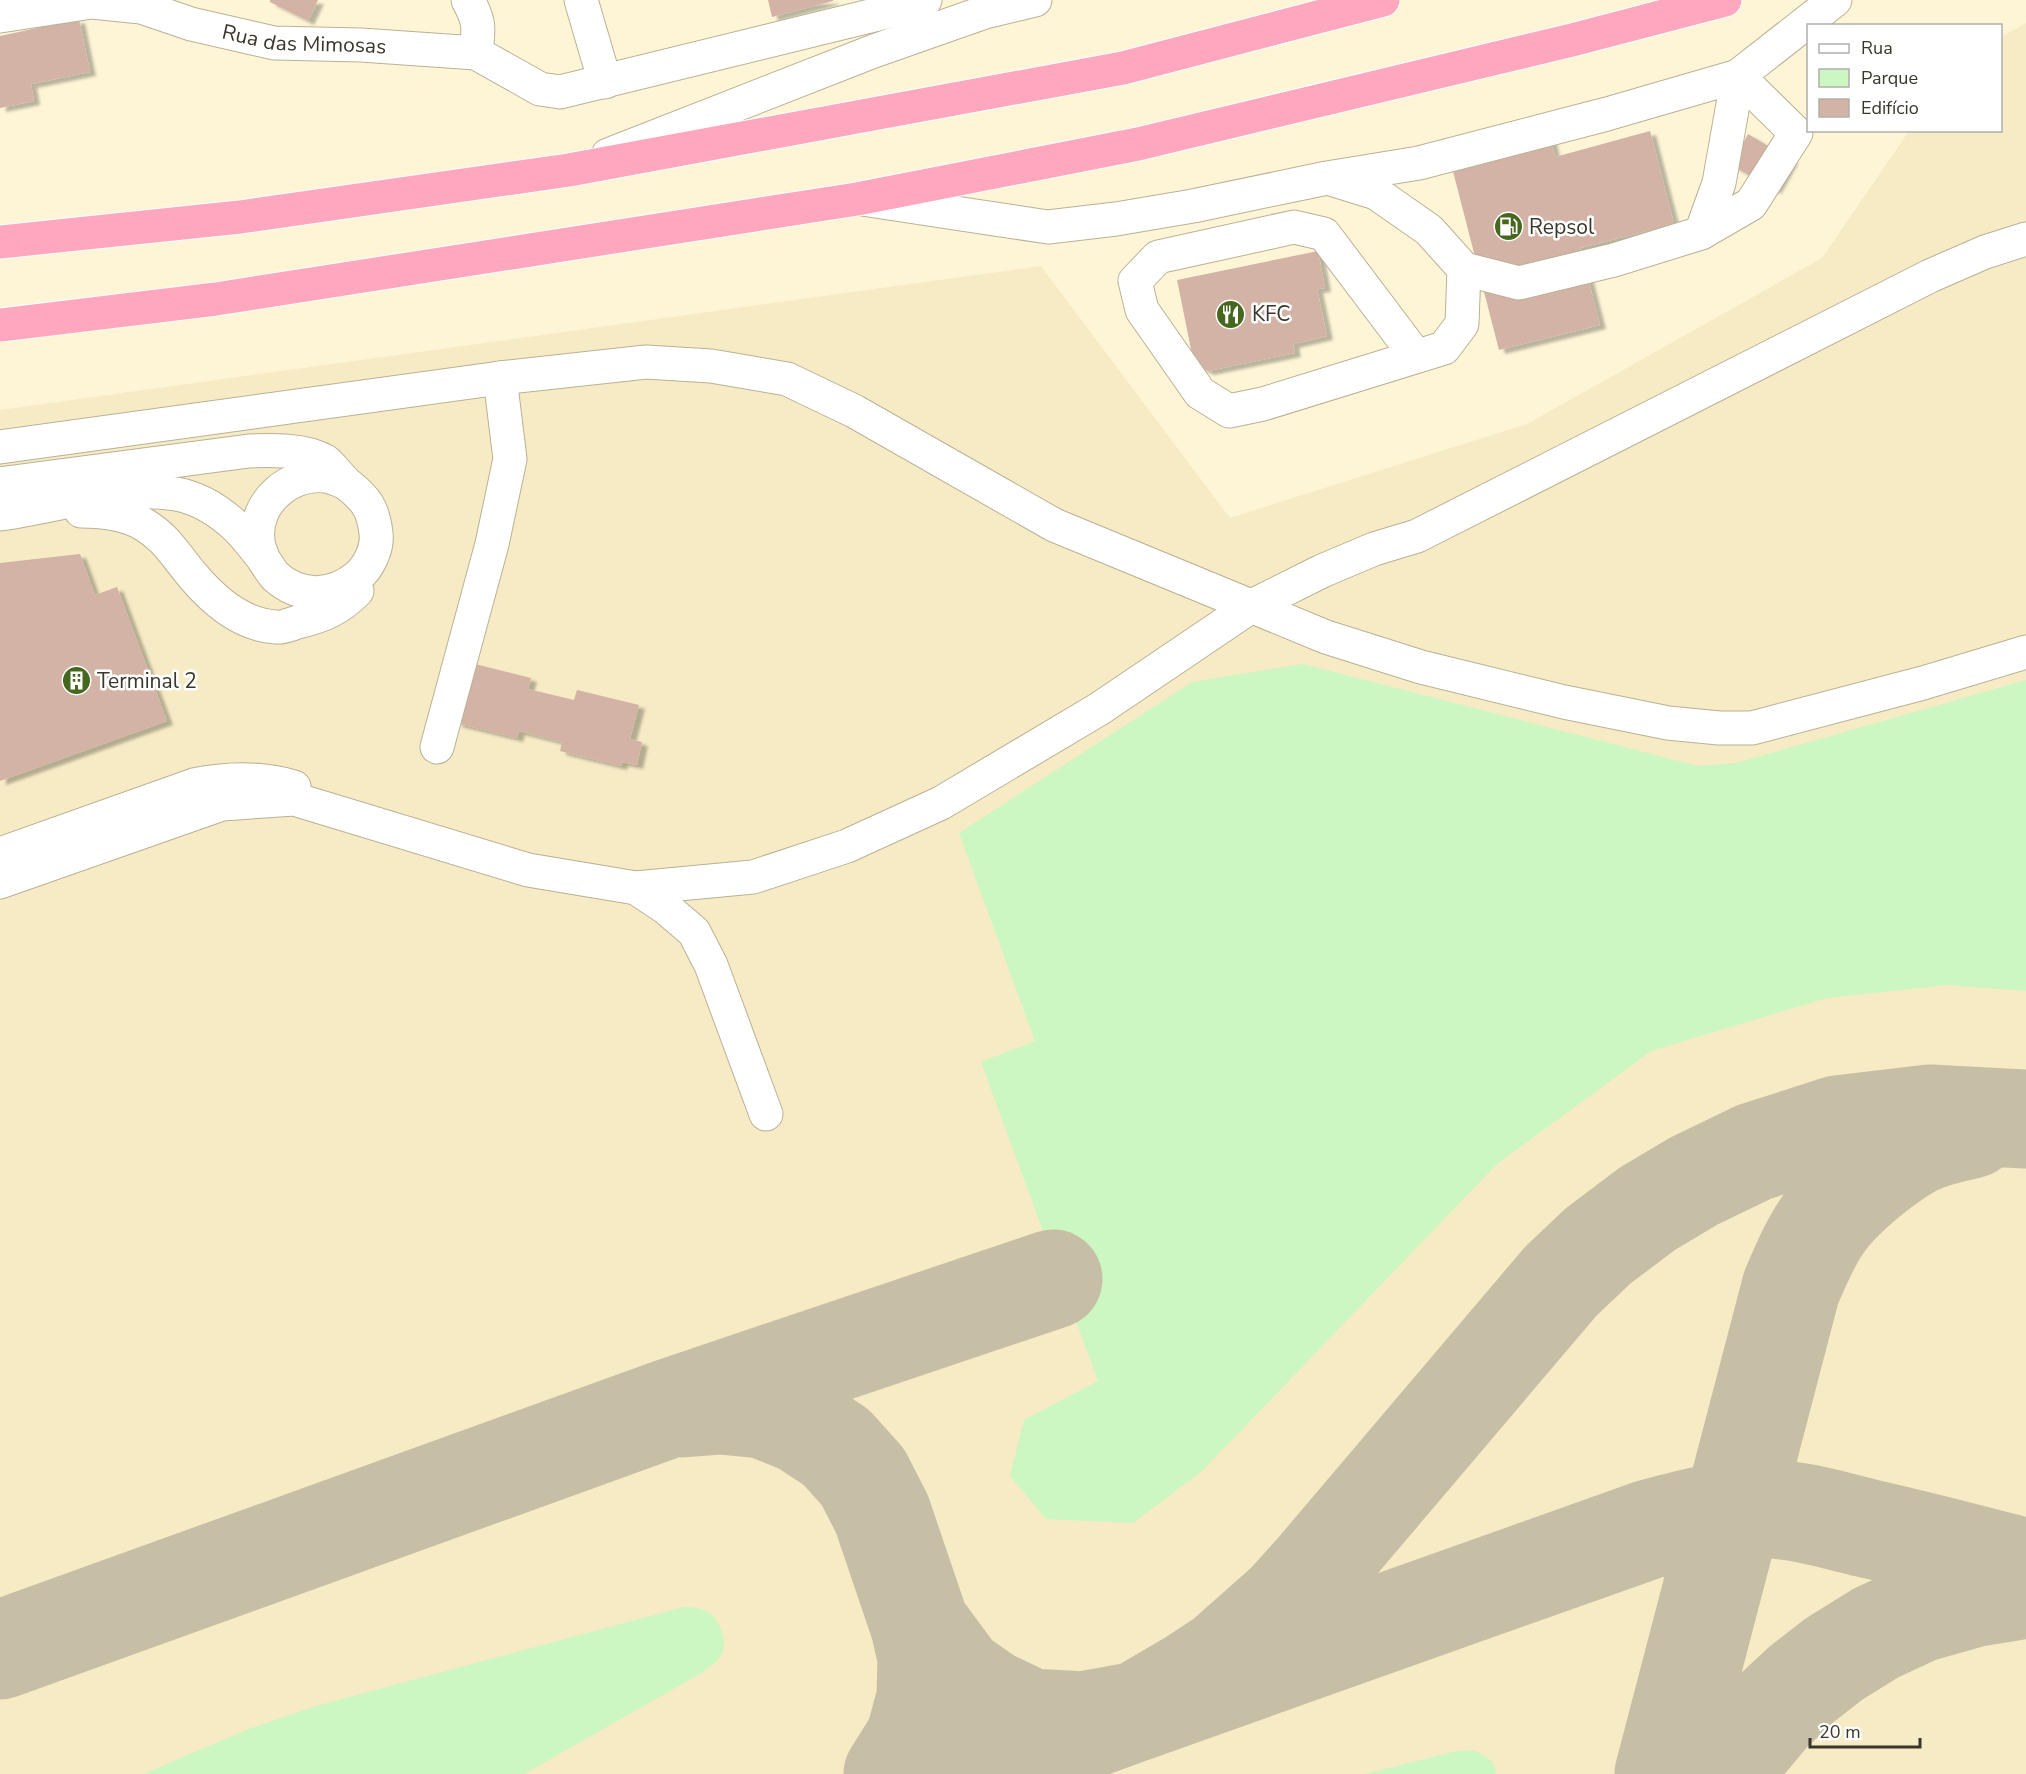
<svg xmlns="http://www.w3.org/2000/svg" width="2026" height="1774" viewBox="0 0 2026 1774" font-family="'Nunito Sans',sans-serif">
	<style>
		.built { fill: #f6ebc5 }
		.green { fill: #ccf6c2 }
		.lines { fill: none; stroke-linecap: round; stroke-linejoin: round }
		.taxiway { stroke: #c6bea5; stroke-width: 99 }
		.building { fill: #d2b3a5; filter: url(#shadow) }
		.minor-casing { stroke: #bab195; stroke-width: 35 }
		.highway-casing { stroke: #fff; stroke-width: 35 }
		.minor { stroke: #fff; stroke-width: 33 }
		.highway { stroke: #ffa7be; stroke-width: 33 }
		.labels { text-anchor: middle; stroke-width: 5; stroke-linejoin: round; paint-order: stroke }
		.street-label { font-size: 21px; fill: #39362a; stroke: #fff }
		.poi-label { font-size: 21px; fill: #39362a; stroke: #fff; text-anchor: start }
	</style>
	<defs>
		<filter id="shadow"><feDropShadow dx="6" dy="4" stdDeviation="1.5" flood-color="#0004"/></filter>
	</defs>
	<rect width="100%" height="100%" fill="#fef5d7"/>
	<path class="built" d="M2026,23V1774H0V410L1041,266L1230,518L1527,424L1822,258L1909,131L2000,130L2001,37Z"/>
	<path class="green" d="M1303,664L1698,766L1736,763L2026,680V991L1947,985L1827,998L1651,1051L1497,1164L1203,1470L1133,1523L1046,1519L1010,1476L1024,1420L1098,1381L981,1062L1035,1041L959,833L1192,682Z
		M684,1607C692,1607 702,1608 708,1612C719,1619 727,1639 723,1651C719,1662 707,1669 698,1675L524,1774H143L249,1729L316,1706Z
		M1473,1750C1485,1755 1495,1760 1496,1774H1365L1457,1751Z"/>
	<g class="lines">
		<path class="taxiway" d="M682,1408L721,1405L763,1409L801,1424L836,1447L863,1477L882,1514L920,1626L927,1657L926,1698L915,1739L893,1774
			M920,1626L957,1676L990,1699L1030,1718L1083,1721L1138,1711L1650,1529C1687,1519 1727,1508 1767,1509C1801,1510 1833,1520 1866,1528C1919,1540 1973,1554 2026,1568
			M0,1650L670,1408L1053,1279
			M965,1774L1138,1711L1189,1681L1224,1658L1286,1603L1314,1572L1561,1281L1598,1246L1647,1209L1694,1181L1754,1152L1838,1125L1930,1114L2026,1119
			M1664,1774L1791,1288C1800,1267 1809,1245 1822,1226C1841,1198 1883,1164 1913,1147C1930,1138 1952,1133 1971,1129
			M1720,1774L1772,1712L1802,1684L1834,1659L1876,1633L1919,1613L1972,1598L2026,1589"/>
	</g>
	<path class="building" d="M270,0H318L308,21L270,2Z
		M768,0H833V1L772,17Z
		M79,19L90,72L31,84L34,101L0,108V36Z
		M1548,127L1555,157L1650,131L1674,224L1580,248L1600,325L1499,350L1448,152Z
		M1748,134L1792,160L1775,190L1731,165Z
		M1318,251L1325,288L1317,289L1327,336L1293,344L1295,353L1208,371L1194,364L1177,280Z
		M80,554L95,595L117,587L167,721L0,781V563Z
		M471,663L531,678L528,689L574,700L577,690L639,705L630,739L642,742L637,765L622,762L621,766L560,751L562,742L519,731L517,738L456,723Z"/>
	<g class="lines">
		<defs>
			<g id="minor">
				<path d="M468,0C480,22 479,28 476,53"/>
				<path d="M581,0L605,82"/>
				<path id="s1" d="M0,16L92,2L141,7L191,24L274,43L361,45L476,53L540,89L560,92L919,4L925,0"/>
				<path d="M608,155L874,51L985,12L1035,0"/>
				<path d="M1334,180L1376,193L1429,230L1464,269L1519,283L1614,260L1701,233L1719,183L1738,76"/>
				<path d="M862,199L1048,227L1116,219L1193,206L1327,178L1419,163L1607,114L1738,76L1835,0"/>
				<path d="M1701,233L1751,204L1796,133L1738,76"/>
				<path d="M1416,356L1324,234L1294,227L1158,257L1135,281L1142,310L1200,393L1229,411L1263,404L1444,348L1462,324L1464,269"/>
				<path d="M0,447L500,378L646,362L711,366L787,379L854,411L1054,525L1326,637L1421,667L1564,702L1668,723L1719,728H1752L1923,683L2026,652"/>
				<path d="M0,484L249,451C271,450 305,449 325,461C333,467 339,477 347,484C366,499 373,508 376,533C378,548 369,567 357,577C332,598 299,598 275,576C270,570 266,563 262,557C253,546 243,532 232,523C215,508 198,498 176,494C117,485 58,506 0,514"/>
				<path d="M81,511C102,511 124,513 143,524C167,538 175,555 193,576C214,601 241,625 276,627C283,628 291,624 298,622C323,616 339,609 357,591"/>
				<path d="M263,558C261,552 258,546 258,540C254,502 290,472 326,476C332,477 338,480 344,482"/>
				<path d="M437,747L492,544L510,459L500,378"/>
				<path d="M0,854L194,785C228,778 260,777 294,787"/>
				<path d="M0,882L222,804L294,799L528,870L636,888L753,877L847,846L941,803L1099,709L1250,607L1322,571L1374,549L1417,536L1930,276L1985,252L2026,239"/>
				<path d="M636,888L666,908L694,932L711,965L766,1114"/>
			</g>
			<path id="highway" d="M0,242L240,217L569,170L1123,68L1383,0
				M0,325L216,299L857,199L1138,144L1572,40L1725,0"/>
		</defs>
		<use href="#minor" class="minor-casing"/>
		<use href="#highway" class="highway-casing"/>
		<use href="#minor" class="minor"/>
		<use href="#highway" class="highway"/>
	</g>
	<defs>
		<symbol id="fuel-disc" viewBox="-11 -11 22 22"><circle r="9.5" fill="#45671e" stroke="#fff"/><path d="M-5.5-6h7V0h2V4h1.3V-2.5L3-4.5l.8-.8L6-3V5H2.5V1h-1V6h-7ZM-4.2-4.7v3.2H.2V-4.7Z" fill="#fff"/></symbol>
		<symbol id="restaurant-disc" viewBox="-11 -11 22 22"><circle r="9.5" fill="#45671e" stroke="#fff"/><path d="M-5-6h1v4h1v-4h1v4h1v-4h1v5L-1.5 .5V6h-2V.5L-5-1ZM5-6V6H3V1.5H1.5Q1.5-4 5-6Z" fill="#fff"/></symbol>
		<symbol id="building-disc" viewBox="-11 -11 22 22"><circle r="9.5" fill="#45671e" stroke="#fff"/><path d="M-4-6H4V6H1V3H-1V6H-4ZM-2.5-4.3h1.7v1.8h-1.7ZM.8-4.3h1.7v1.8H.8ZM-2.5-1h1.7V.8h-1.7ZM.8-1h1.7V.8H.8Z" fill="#fff"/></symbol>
	</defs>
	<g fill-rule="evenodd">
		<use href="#fuel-disc" x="1492" y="210" width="33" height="33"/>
		<use href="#restaurant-disc" x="1214" y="298" width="33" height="33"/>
		<use href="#building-disc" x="60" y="664" width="33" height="33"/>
	</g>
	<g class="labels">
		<g class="street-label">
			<text dy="7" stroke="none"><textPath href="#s1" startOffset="310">Rua das Mimosas</textPath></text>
		</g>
		<g class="poi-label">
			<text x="1529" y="234">Repsol</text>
			<text x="1252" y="321">KFC</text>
			<text x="97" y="688">Terminal 2</text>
		</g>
	</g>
	<rect x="1807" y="24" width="195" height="108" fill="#ffffff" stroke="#b0afaa" stroke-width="1.5"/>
	<rect x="1819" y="44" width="30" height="9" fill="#ffffff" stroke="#b0afaa" stroke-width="1.5"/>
	<text x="1861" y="54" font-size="18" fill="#39362a">Rua</text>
	<rect x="1819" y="69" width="30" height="18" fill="#ccf6c2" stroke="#b0afaa" stroke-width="1.5"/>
	<text x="1861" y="84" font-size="18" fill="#39362a">Parque</text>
	<rect x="1819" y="99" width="30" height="18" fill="#d2b3a5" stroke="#b0afaa" stroke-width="1.5"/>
	<text x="1861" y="114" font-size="18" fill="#39362a">Edifício</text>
	<path d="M1810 1738v9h110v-9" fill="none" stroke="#39362a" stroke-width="3"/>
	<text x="1819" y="1738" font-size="18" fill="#39362a" stroke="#ffffff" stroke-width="4.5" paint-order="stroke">20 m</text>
</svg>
